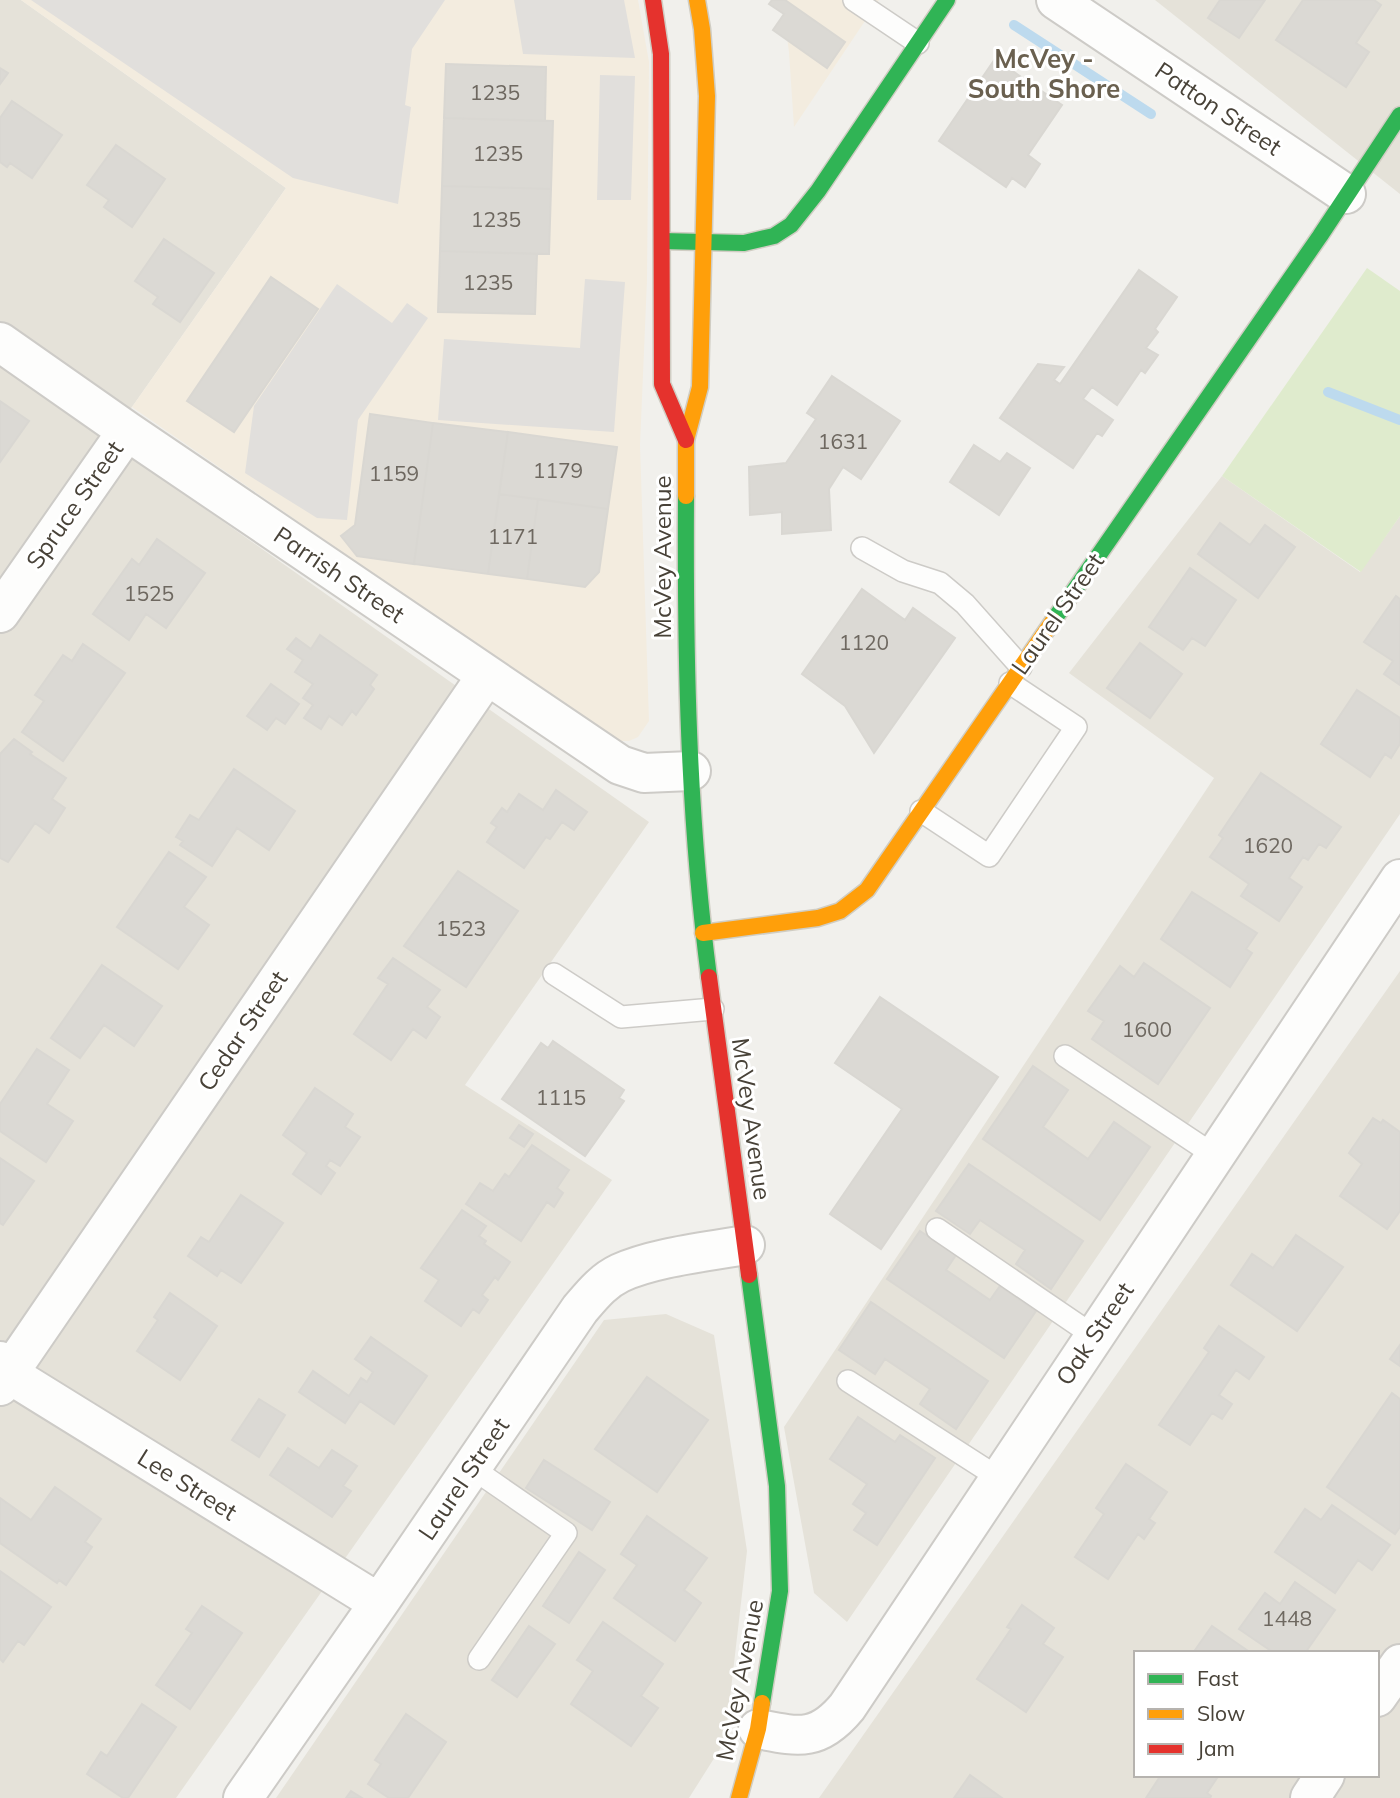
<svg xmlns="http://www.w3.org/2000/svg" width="1400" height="1798" viewBox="0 0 1400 1798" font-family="Mulish,sans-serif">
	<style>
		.residential { fill: #e5e2d9; fill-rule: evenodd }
		.commercial { fill: #f3ecdf }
		.green { fill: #dfebcd }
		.parking { fill: #e1dfdc }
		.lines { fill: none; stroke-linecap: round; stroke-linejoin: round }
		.stream { stroke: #bddaee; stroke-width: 10 }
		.building { fill: #dbd9d4; stroke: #d9d7d2; stroke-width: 2 }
		.lane-casing { stroke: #cdcbc7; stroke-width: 24 }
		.street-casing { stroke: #cdcbc7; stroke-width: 42 }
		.fast-casing { stroke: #d0cdc3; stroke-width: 19 }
		.slow-casing { stroke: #d0cdc3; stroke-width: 19 }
		.jam-casing { stroke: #d0cdc3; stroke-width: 19 }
		.lane { stroke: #fdfdfc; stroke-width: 21 }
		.street { stroke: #fdfdfc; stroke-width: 38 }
		.fast { stroke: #30b455; stroke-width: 16 }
		.slow { stroke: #ff9f0a; stroke-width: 16 }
		.jam { stroke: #e5322d; stroke-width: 16 }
		.labels { text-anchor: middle; stroke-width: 6; stroke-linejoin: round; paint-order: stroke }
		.number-label { font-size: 21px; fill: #6e6860 }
		.street-label { font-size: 24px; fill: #484238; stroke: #fff }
		.neighbourhood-label { font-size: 26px; font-weight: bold; fill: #6a604f; stroke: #fff }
	</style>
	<rect width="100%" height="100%" fill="#f1f0ec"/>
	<path class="residential" d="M0,0H21L286,188L132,407L102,436L649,822L465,1085L612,1180L176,1798H0Z
		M1155,0H1400V194Z
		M1222,476L1360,572L1400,516V814L847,1622L814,1593L784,1427L1214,778L1069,673Z
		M1400,971V1798H819ZM1136,1653H1377V1775H1136Z
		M666,1314L714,1335L747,1551L725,1741L689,1798H276L604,1320Z"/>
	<path class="commercial" d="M21,0H638L649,62L647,280L640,445L649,721L638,737L629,741H619L609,736L132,407L286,188Z
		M782,0H879L794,127L789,52Z"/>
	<path class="green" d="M1367,268L1400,291V516L1361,572L1222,476Z"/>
	<path class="parking" d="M31,0H445L412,49L405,105L411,107L398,204L293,178Z
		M514,0H624L635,58L523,54Z
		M600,75L635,76L631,200H597Z
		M585,279L625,282L614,432L438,420L444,339L580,348Z
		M337,284L392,323L407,303L428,318L358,420L347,520L317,518L245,473L254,406Z"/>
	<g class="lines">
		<path class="stream" d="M1014,25L1151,114
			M1328,392L1400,420"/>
	</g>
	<path class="building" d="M772,0H785L845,42L827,68L773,30L784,14L769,4Z
		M1220,0H1265L1239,38L1208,18Z
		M1303,0H1374L1381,5L1356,43L1369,52L1346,87L1276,40Z
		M995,59L1062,105L1028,155L1040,164L1025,187L1012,178L1006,187L939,141Z
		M446,64L546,67L545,121L444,118Z
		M0,68L8,73L0,84Z
		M12,101L62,135L32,178L10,163L7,167L0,162V118Z
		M444,118L553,121L551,189L442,186Z
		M116,145L165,179L132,227L104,207L109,200L87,185Z
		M442,186L551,189L549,254L440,251Z
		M164,239L214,273L180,322L153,304L158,297L135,281Z
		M440,251L537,254L535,314L438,312Z
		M1139,270L1177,297L1155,329L1158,332L1146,348L1158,355L1145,373L1141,370L1117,405L1092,387L1083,399L1113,420L1102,436L1097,433L1073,468L1000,418L1038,364L1064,367L1054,380L1060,384Z
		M271,277L318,309L234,432L187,401Z
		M832,376L900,421L861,479L843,467L829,489L831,530L782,534V512L750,515L749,467L786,463L816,419L807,413Z
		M0,401L29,421L0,462Z
		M370,414L433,423L414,564L357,556L341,536L355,525Z
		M433,423L508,432L488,574L414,564Z
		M508,432L617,447L608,509L499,494Z
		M974,445L1000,462L1007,453L1030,468L999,515L950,482Z
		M499,494L538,499L527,579L488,574Z
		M538,499L608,509L599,572L585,587L527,579Z
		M1220,523L1250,545L1265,525L1295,547L1258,598L1198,554Z
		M157,539L205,573L166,628L146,614L129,640L93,614L132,559L139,565Z
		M1190,568L1236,600L1205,646L1192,638L1183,650L1149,627Z
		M862,589L905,620L913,608L955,638L874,753L845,706L802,674Z
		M1396,596L1400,599V685L1384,674L1393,661L1364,642Z
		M320,635L377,675L370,685L374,689L356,715L352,711L342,725L329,716L321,729L304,718L313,705L303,698L313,684L295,672L303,660L287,649L296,638L311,649Z
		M1140,643L1182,674L1150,718L1107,688Z
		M83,644L125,673L63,761L22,732L44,701L35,695L63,655L72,661Z
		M271,684L299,704L285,724L276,718L267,730L247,716Z
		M1357,690L1400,718V744L1391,758L1385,754L1370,777L1321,744Z
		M14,739L32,752L30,754L66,778L52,799L65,808L49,833L35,823L8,862L0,858V754Z
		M234,769L295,811L269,850L237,828L212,866L180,845L183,841L176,837L190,815L199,820Z
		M1261,773L1341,827L1326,848L1319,844L1308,860L1303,857L1289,878L1302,887L1279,921L1241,896L1249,884L1210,857L1223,838L1219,835Z
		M556,790L587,812L574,830L562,822L550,839L546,837L524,868L487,842L497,827L491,823L502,808L507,812L519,794L543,810Z
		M169,852L206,877L184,907L209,925L178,969L117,927Z
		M458,871L518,911L466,987L404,946Z
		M1192,892L1257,933L1246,949L1252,953L1230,987L1161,939Z
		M393,958L440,990L427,1007L440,1017L426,1038L413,1029L391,1060L354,1034L388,984L378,978Z
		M1144,963L1210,1008L1158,1084L1092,1039L1104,1021L1088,1011L1120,966L1134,977Z
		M102,965L162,1006L134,1046L104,1025L80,1058L51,1038Z
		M880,997L998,1077L881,1249L830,1214L902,1109L835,1063Z
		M553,1041L624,1090L619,1098L624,1101L585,1156L502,1099L541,1043L548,1048Z
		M37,1049L69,1070L47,1104L73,1121L46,1162L0,1131V1104Z
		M1033,1066L1068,1090L1043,1127L1088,1159L1114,1122L1150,1147L1100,1220L983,1139Z
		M315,1088L353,1114L345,1127L360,1137L340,1166L330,1160L326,1166L335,1173L321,1194L293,1174L307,1153L283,1135Z
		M1373,1118L1381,1123L1383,1120L1400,1132V1211L1387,1229L1340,1196L1362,1164L1349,1153Z
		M519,1125L533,1134L524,1147L510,1138Z
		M532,1145L569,1170L557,1188L563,1193L554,1207L547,1202L521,1241L466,1204L480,1183L493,1191L505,1174L509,1177Z
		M0,1158L34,1181L3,1225L0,1223Z
		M969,1164L1083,1241L1051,1289L1016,1264L1025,1250L980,1220L970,1234L936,1211Z
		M241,1195L283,1223L241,1283L221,1270L217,1276L188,1256L201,1237L209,1242Z
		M462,1210L486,1226L479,1236L486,1241L484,1244L510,1262L498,1280L495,1277L482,1295L488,1300L479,1313L473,1309L461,1326L425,1301L439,1280L421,1268Z
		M920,1231L956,1255L946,1270L990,1300L1000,1286L1036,1311L1004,1358L887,1279Z
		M1296,1235L1343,1267L1297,1331L1231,1285L1252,1254L1273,1268Z
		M170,1293L217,1326L180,1380L137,1351L158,1320L154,1317Z
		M871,1302L988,1381L956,1429L920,1404L930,1389L885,1359L875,1374L839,1350Z
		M1219,1326L1264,1357L1249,1379L1236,1370L1219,1395L1232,1404L1222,1419L1212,1413L1190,1445L1159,1425L1209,1352L1204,1348Z
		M371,1337L427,1376L394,1424L360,1401L345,1423L299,1392L313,1371L349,1396L361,1378L367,1382L373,1372L355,1359Z
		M1400,1345V1366L1390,1359Z
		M647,1377L708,1420L657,1492L595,1449Z
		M1392,1393L1400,1399V1527L1395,1534L1327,1487Z
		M259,1399L285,1415L259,1457L232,1440Z
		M858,1417L895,1442L900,1435L935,1458L877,1545L854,1530L866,1513L853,1504L867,1484L830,1459Z
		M288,1448L319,1468L332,1450L357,1466L343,1486L351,1491L332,1517L270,1475Z
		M544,1460L610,1502L592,1530L526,1488Z
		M1126,1464L1167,1492L1149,1519L1155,1523L1144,1539L1138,1534L1108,1579L1075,1557L1104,1514L1096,1508Z
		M55,1487L101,1519L85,1542L92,1547L66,1585L59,1580L57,1583L0,1543V1498L31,1520Z
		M1332,1505L1390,1545L1372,1570L1358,1560L1335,1593L1275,1552L1305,1509L1321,1520Z
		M647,1516L707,1558L684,1590L701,1603L675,1641L614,1598L637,1565L621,1554Z
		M579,1552L605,1570L569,1623L543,1606Z
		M0,1571L51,1607L24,1645L18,1641L3,1662L0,1659Z
		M1295,1582L1335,1610L1305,1653H1274L1239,1629L1265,1593L1280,1604Z
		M1022,1605L1054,1628L1043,1644L1063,1657L1026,1712L977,1679L1011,1629L1007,1627Z
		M202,1606L242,1633L190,1709L156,1685L192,1633L186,1629Z
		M603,1622L663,1664L641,1696L658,1708L631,1746L571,1704L593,1671L577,1660Z
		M529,1626L555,1644L517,1697L492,1680Z
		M1212,1626L1251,1653H1193Z
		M142,1704L176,1727L128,1798H123L87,1774L101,1752L107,1756Z
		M406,1714L446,1742L408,1798H389L368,1784L381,1764L375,1760Z
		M970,1775L1002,1798H954Z
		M1161,1775H1219L1207,1793L1211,1796L1210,1798H1146Z
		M351,1791L362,1798H346Z"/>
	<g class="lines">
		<defs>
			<path id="lane" d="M854,0L918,43
				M862,548L903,571L940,583L965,604L1021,667
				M921,811L989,856L1076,727L1010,683
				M554,974L621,1017L713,1009
				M1065,1056L1214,1155
				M937,1229L1094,1336
				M848,1381L999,1478
				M472,1468L566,1533L479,1659"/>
			<path id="street" d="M1056,0L1346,194
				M0,342L127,431L620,765L644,773L691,771
				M0,613L127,431
				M0,1361L9,1374L379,1603
				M0,1386L487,675
				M1377,1697L1400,1664
				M758,1729C799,1737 818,1742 847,1707L1400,879
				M243,1798L379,1603L580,1309C592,1295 603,1281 620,1273C655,1257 707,1252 745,1245
				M1310,1798L1325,1775"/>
			<path id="fast" d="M662,241L744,243L774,236L791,225L818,191L947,0
				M686,496C685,657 688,817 709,977
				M1053,621L1320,236L1400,115
				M749,1275L777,1486L780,1591L762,1703"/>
			<path id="slow" d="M686,496V440L700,387L707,96L702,29L697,0
				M703,933L818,918L840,911L867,890L1053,621
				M739,1798L758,1729L762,1703"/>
			<path id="jam" d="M653,0L661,54L662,384L686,440
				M709,977L749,1275"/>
		</defs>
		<use href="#lane" class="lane-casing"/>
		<use href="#street" class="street-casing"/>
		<use href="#fast" class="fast-casing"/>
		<use href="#slow" class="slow-casing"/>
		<use href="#jam" class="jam-casing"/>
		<use href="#lane" class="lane"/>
		<use href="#street" class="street"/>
		<use href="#fast" class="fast"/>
		<use href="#slow" class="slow"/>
		<use href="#jam" class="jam"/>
	</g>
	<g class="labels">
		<g class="number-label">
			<text x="495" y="100">1235</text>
			<text x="498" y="161">1235</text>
			<text x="496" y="227">1235</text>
			<text x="488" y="290">1235</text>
			<text x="843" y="449">1631</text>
			<text x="558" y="478">1179</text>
			<text x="394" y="481">1159</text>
			<text x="513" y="544">1171</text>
			<text x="149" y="601">1525</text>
			<text x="864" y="650">1120</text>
			<text x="1268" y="853">1620</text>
			<text x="461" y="936">1523</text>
			<text x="1147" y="1037">1600</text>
			<text x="561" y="1105">1115</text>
			<text x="1287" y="1626">1448</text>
		</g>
		<g class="street-label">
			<text transform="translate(1218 109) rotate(34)" y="8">Patton Street</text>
			<text transform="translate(75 505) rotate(-55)" y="8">Spruce Street</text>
			<text transform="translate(663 557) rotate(-90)" y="8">McVey Avenue</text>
			<text transform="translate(339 575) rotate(34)" y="8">Parrish Street</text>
			<text transform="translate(1058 614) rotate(-55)" y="8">Laurel Street</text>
			<text transform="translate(243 1031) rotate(-56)" y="8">Cedar Street</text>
			<text transform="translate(751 1119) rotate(82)" y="8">McVey Avenue</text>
			<text transform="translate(1095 1334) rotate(-56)" y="8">Oak Street</text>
			<text transform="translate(464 1479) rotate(-56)" y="8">Laurel Street</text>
			<text transform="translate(187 1485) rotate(32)" y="8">Lee Street</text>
			<text transform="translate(740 1680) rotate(-79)" y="8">McVey Avenue</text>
		</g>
		<g class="neighbourhood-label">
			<text x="1044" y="68">McVey -<tspan x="1044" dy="30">South Shore</tspan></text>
		</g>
	</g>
	<rect x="1134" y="1651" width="245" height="126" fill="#ffffff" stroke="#b6b3af" stroke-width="2"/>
	<rect x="1148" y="1674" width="35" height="10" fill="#30b455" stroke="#b6b3af" stroke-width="2"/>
	<text x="1197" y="1686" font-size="21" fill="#484238">Fast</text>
	<rect x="1148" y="1709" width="35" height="10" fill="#ff9f0a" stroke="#b6b3af" stroke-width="2"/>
	<text x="1197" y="1721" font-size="21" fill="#484238">Slow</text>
	<rect x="1148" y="1744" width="35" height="10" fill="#e5322d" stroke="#b6b3af" stroke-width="2"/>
	<text x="1197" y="1756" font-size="21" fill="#484238">Jam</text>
</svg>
